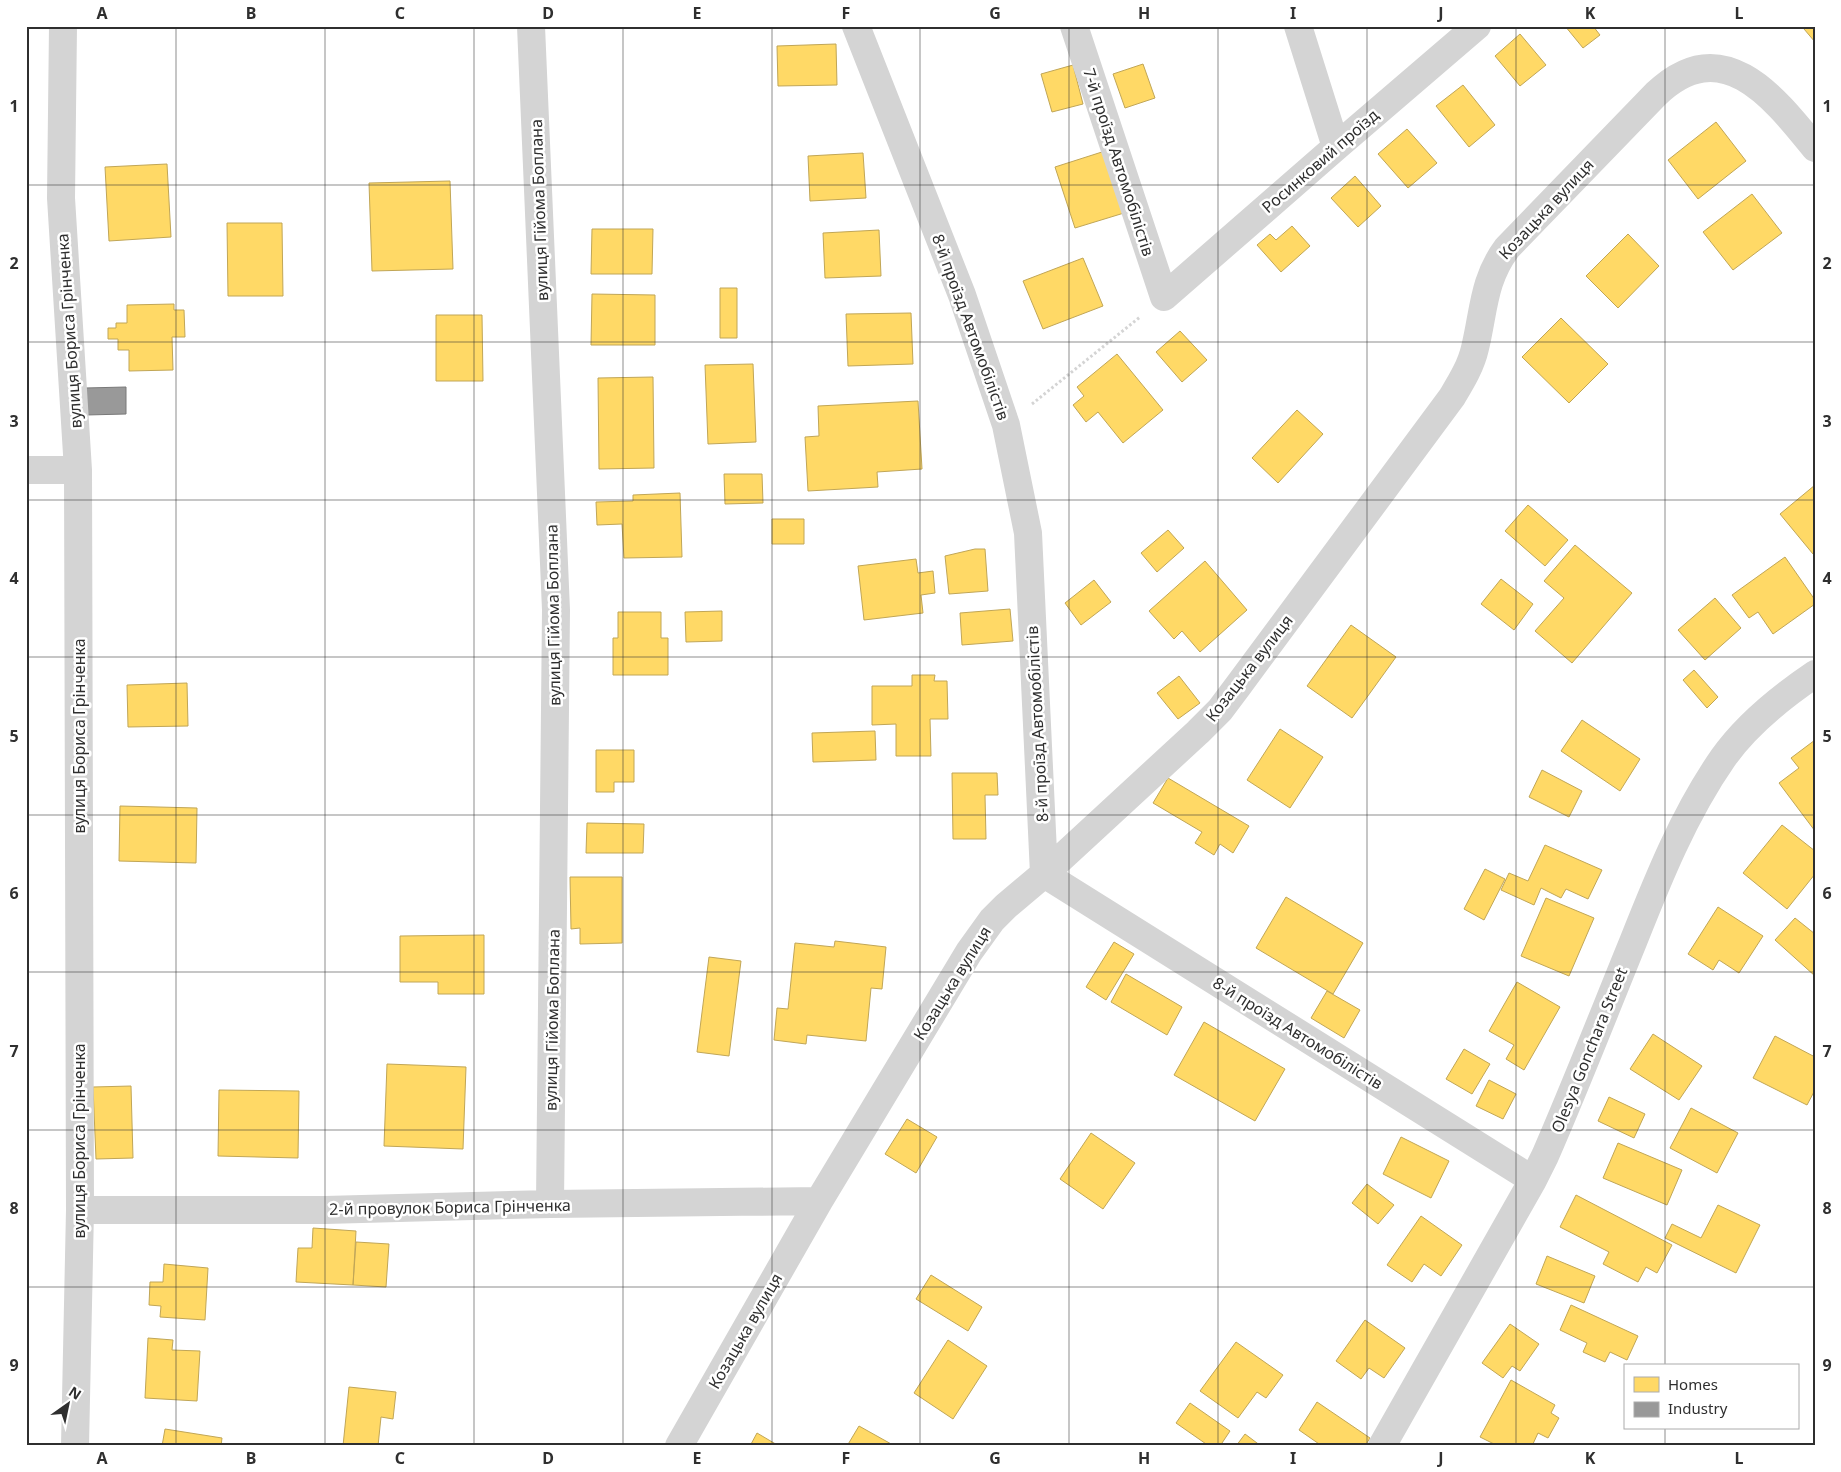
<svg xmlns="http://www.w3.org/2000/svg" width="1841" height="1472" viewBox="0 0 1841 1472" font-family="'Noto Sans',sans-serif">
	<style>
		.homes { fill: #ffd966; stroke: #c1a656 }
		.industry { fill: #999; stroke: #797979 }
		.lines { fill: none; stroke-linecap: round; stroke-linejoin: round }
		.path { stroke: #d4d4d4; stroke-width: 3; stroke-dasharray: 2.5 2.5; stroke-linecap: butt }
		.street { stroke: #d4d4d4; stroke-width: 28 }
		.grid { fill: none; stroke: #2f2f2f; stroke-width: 1; stroke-opacity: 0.55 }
		.labels { text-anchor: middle; stroke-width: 5; stroke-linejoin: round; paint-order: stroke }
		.street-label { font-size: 16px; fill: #2f2f2f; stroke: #fff }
		.neatline { fill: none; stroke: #2f2f2f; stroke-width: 2 }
		.grid-label { font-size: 16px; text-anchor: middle; font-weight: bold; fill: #2f2f2f }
	</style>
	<rect width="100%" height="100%" fill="#fff"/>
	<path class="homes" d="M1565,26H1593L1600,35L1583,48Z
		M1808,26H1815V42L1804,29Z
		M1520,34L1546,65L1520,86L1495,56Z
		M836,44L837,85L778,86L777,46Z
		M1143,64L1155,98L1125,108L1113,74Z
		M1073,65L1083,104L1052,112L1041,74Z
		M1463,85L1495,125L1469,147L1436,106Z
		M1716,122L1746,161L1698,199L1668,160Z
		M1407,129L1437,163L1408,188L1378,154Z
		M1105,151L1124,213L1075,228L1055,167Z
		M863,153L866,198L810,201L808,156Z
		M167,164L171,237L109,241L105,167Z
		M1355,176L1381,206L1358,227L1331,198Z
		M450,181L453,269L372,271L369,183Z
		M1752,194L1782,233L1733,270L1703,232Z
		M227,223H282L283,296H228Z
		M1292,226L1310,246L1281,272L1257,245L1270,234L1276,240Z
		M592,229H653L652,274H591Z
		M879,230L881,276L825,278L823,233Z
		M1628,234L1659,266L1618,308L1586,276Z
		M1083,258L1103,306L1043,329L1023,281Z
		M720,288H737V338H720Z
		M592,294L655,295V345H591Z
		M174,304V310H184L185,337H172L173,370L129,371V350H118V339H108V328H116V323H127V305Z
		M911,313L913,364L848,366L846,314Z
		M436,315H482L483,381H436Z
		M1561,318L1608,364L1569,403L1522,357Z
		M1180,331L1207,360L1182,382L1156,352Z
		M1117,354L1163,410L1123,443L1098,412L1086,422L1073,405L1084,396L1077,387Z
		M753,364L756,442L708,444L705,365Z
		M653,377L654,468L599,469L598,378Z
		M918,401L922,469L877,472L878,487L808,491L805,437L819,436L818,406Z
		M1297,410L1323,434L1278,483L1252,458Z
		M724,474H762L763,503L725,504Z
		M1815,485V553L1813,554L1780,514Z
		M680,493L682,557L624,558L622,524L597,525L596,502L633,501V495Z
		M1528,505L1568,540L1545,566L1505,531Z
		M772,519H804V544H772Z
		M1168,530L1184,548L1157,572L1141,553Z
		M1575,545L1632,593L1572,663L1535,631L1564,598L1544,581Z
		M975,549H985L988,591L949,594L945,556Z
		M1785,557L1815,600V604L1773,634L1758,612L1749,618L1732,595Z
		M916,559L918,573L933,571L935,593L921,595L923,613L864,620L858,566Z
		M1205,561L1247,610L1200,652L1182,631L1174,639L1149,611Z
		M1501,579L1533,604L1514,630L1481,604Z
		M1094,580L1111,602L1081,625L1065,603Z
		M1715,598L1741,628L1705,660L1678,630Z
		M1010,609L1013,641L962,645L960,613Z
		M722,611V641L686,642L685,612Z
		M618,612H661V638H668V675H613V638H618Z
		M1351,625L1396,657L1352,718L1307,686Z
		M1694,670L1718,697L1707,708L1683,680Z
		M912,675H935L934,681H947L948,719H930L931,756H896V724L872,725V686H912Z
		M1179,676L1200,703L1178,719L1157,693Z
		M187,683L188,726L128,727L127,685Z
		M1582,720L1640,759L1620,791L1561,751Z
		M1280,729L1323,757L1290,808L1247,780Z
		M875,731L876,760L813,762L812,733Z
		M1815,740V831L1779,783L1799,768L1791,758Z
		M596,750H634V782H614V792H596Z
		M1542,770L1582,791L1569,817L1529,797Z
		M952,773H997L998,795H985L986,839H953Z
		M1168,778L1249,826L1233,853L1220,844L1214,855L1195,843L1202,832L1153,803Z
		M120,806L197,808L196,863L119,861Z
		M587,823L644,824L643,853H586Z
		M1782,825L1815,851V874L1787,909L1743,873Z
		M1545,845L1602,870L1588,899L1566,889L1561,898L1541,888L1534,905L1501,890L1509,873L1528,881Z
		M1485,869L1505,879L1484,920L1464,909Z
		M570,877H622V943L580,944V928L571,929Z
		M1286,897L1363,943L1333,994L1256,948Z
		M1546,898L1594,918L1569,976L1521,956Z
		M1718,907L1763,936L1739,973L1719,960L1713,970L1688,954Z
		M1795,918L1815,934V976L1775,940Z
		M484,935V994H438V982H400V936Z
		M835,941L886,947L882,989L871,988L866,1041L807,1035L806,1044L774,1040L777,1008L788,1009L795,943L834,947Z
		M1114,942L1134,954L1106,1000L1086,987Z
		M709,957L741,961L729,1056L697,1052Z
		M1126,974L1182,1007L1167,1035L1111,1002Z
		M1517,982L1560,1007L1524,1070L1506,1059L1514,1045L1489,1031Z
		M1327,991L1360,1010L1344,1038L1311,1018Z
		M1204,1022L1285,1069L1255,1121L1174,1075Z
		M1653,1034L1702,1066L1679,1100L1630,1069Z
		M1775,1036L1815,1057V1090L1807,1105L1753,1078Z
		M1464,1049L1490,1064L1472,1094L1446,1079Z
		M387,1064L466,1067L463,1149L384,1146Z
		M1489,1080L1516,1094L1503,1119L1476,1106Z
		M131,1086L133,1158L96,1159L93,1087Z
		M219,1090L299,1091L298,1158L218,1156Z
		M1609,1097L1645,1114L1634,1138L1598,1121Z
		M1691,1108L1738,1133L1717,1173L1670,1148Z
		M907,1119L937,1137L916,1173L885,1154Z
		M1091,1133L1135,1163L1103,1209L1060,1179Z
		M1401,1137L1449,1161L1431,1198L1383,1174Z
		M1618,1143L1682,1170L1667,1205L1603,1178Z
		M1367,1184L1394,1205L1378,1224L1352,1203Z
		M1576,1195L1672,1245L1657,1273L1646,1267L1638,1282L1603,1264L1609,1252L1560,1227Z
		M1718,1205L1760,1225L1736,1273L1665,1238L1672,1224L1701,1238Z
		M1421,1216L1462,1245L1441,1276L1424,1264L1412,1282L1387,1265Z
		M313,1228L356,1231L353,1285L296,1282L298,1248H312Z
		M356,1242L389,1244L386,1287L353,1285Z
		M1547,1256L1595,1276L1584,1303L1536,1284Z
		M164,1264L208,1268L205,1320L160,1317L161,1306L149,1305L150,1282H163Z
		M931,1275L982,1307L968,1331L916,1299Z
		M1571,1305L1638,1336L1627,1360L1610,1352L1605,1362L1583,1352L1587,1343L1560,1330Z
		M1365,1320L1405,1348L1384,1378L1369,1368L1361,1379L1336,1361Z
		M1510,1324L1539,1344L1520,1371L1512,1366L1503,1378L1482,1363Z
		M148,1338L173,1340L172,1350L200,1351L197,1401L145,1398Z
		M948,1340L987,1366L953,1419L914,1393Z
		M1236,1342L1283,1375L1266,1398L1257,1392L1238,1418L1200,1391Z
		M1511,1380L1555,1405L1551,1413L1559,1418L1548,1438L1538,1433L1532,1446H1498L1480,1437Z
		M349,1387L396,1392L393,1419L381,1417L378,1446H343Z
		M1317,1402L1370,1438L1365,1446H1322L1299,1430Z
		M1190,1403L1230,1431L1220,1446H1209L1176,1423Z
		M859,1426L893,1445V1446H847Z
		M165,1429L222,1438L221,1446H162Z
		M757,1433L779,1446H750Z
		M1245,1434L1261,1446H1236Z"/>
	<path class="industry" d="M126,387V414L86,415L85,388Z"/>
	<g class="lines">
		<path class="path" d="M1032,404L1140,317"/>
		<path class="street" d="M63,26L61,198L78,470L80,1210L75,1446
			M531,26L556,610L550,1204
			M856,26L962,295L1006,425L1028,533L1044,874L1533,1180
			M1074,26L1164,297L1336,147L1477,26
			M1298,26L1336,147
			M26,470H78
			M80,1210H325L550,1204L819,1201
			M679,1446L819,1201L969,952L992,920L1006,906L1044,874L1198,732L1220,710L1238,686L1452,397C1461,382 1471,366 1475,348C1484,311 1483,280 1507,248L1656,94C1722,31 1773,96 1815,148
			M1382,1446L1533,1180L1545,1156C1576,1085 1604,1013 1633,942C1658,879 1684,814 1723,758C1747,724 1781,697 1815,674"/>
	</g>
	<path class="grid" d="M176,26V1446M325,26V1446M474,26V1446M623,26V1446M772,26V1446M920,26V1446M1069,26V1446M1218,26V1446M1367,26V1446M1516,26V1446M1665,26V1366M26,185H1815M26,342H1815M26,500H1815M26,657H1815M26,815H1815M26,972H1815M26,1130H1815M26,1287H1815M1665,1428V1446"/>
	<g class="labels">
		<g class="street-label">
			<text transform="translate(1320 161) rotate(-41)" y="6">Росинковий проїзд</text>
			<text transform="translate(1119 162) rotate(72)" y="6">7-й проїзд Автомобілістів</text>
			<text transform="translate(1546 209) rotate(-47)" y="6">Козацька вулиця</text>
			<text transform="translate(539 210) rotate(-92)" y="6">вулиця Гійома Боплана</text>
			<text transform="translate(971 327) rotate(70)" y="6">8-й проїзд Автомобілістів</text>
			<text transform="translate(69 331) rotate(-94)" y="6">вулиця Бориса Грінченка</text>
			<text transform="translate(553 615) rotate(-91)" y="6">вулиця Гійома Боплана</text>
			<text transform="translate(1249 668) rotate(-52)" y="6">Козацька вулиця</text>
			<text transform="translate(1037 724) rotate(-93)" y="6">8-й проїзд Автомобілістів</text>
			<text transform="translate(79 736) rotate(-90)" y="6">вулиця Бориса Грінченка</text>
			<text transform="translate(952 983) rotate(-58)" y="6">Козацька вулиця</text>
			<text transform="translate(552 1020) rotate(-89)" y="6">вулиця Гійома Боплана</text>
			<text transform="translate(1298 1033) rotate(32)" y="6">8-й проїзд Автомобілістів</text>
			<text transform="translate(1589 1050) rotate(-68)" y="6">Olesya Gonchara Street</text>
			<text transform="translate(79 1141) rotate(-90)" y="6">вулиця Бориса Грінченка</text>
			<text transform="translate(450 1207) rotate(-1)" y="6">2-й провулок Бориса Грінченка</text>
			<text transform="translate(745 1331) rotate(-60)" y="6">Козацька вулиця</text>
		</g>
	</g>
	<rect width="1841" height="1472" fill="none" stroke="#ffffff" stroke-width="55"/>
	<rect x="1624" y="1364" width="175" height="65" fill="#ffffff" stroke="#acacac"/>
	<rect x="1634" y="1377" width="25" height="15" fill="#ffd966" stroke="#acacac"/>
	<text x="1668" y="1390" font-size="15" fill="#2f2f2f">Homes</text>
	<rect x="1634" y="1402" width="25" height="15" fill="#999999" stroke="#acacac"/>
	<text x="1668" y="1414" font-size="15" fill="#2f2f2f">Industry</text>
	<g transform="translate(68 1404) rotate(33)" stroke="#ffffff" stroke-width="4" paint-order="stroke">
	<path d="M0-4L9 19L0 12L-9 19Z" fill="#2f2f2f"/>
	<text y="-8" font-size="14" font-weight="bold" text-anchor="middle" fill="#2f2f2f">N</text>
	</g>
	<rect x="28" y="28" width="1786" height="1416" class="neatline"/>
	<g class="grid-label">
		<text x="102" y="19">A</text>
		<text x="251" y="19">B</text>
		<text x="400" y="19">C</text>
		<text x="548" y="19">D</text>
		<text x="697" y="19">E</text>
		<text x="846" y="19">F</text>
		<text x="995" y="19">G</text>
		<text x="1144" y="19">H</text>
		<text x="1293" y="19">I</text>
		<text x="1441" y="19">J</text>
		<text x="1590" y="19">K</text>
		<text x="1739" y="19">L</text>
		<text x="14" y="112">1</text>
		<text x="1827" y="112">1</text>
		<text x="14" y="269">2</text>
		<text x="1827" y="269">2</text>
		<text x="14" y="427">3</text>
		<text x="1827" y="427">3</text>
		<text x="14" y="584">4</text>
		<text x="1827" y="584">4</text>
		<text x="14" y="742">5</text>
		<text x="1827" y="742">5</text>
		<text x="14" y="899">6</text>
		<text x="1827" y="899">6</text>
		<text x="14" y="1057">7</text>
		<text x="1827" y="1057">7</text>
		<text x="14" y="1214">8</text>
		<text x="1827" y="1214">8</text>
		<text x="14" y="1371">9</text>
		<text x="1827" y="1371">9</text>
		<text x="102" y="1464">A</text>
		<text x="251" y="1464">B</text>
		<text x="400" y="1464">C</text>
		<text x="548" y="1464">D</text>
		<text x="697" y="1464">E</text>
		<text x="846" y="1464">F</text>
		<text x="995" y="1464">G</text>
		<text x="1144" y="1464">H</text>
		<text x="1293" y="1464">I</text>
		<text x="1441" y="1464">J</text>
		<text x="1590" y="1464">K</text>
		<text x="1739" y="1464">L</text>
	</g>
</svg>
